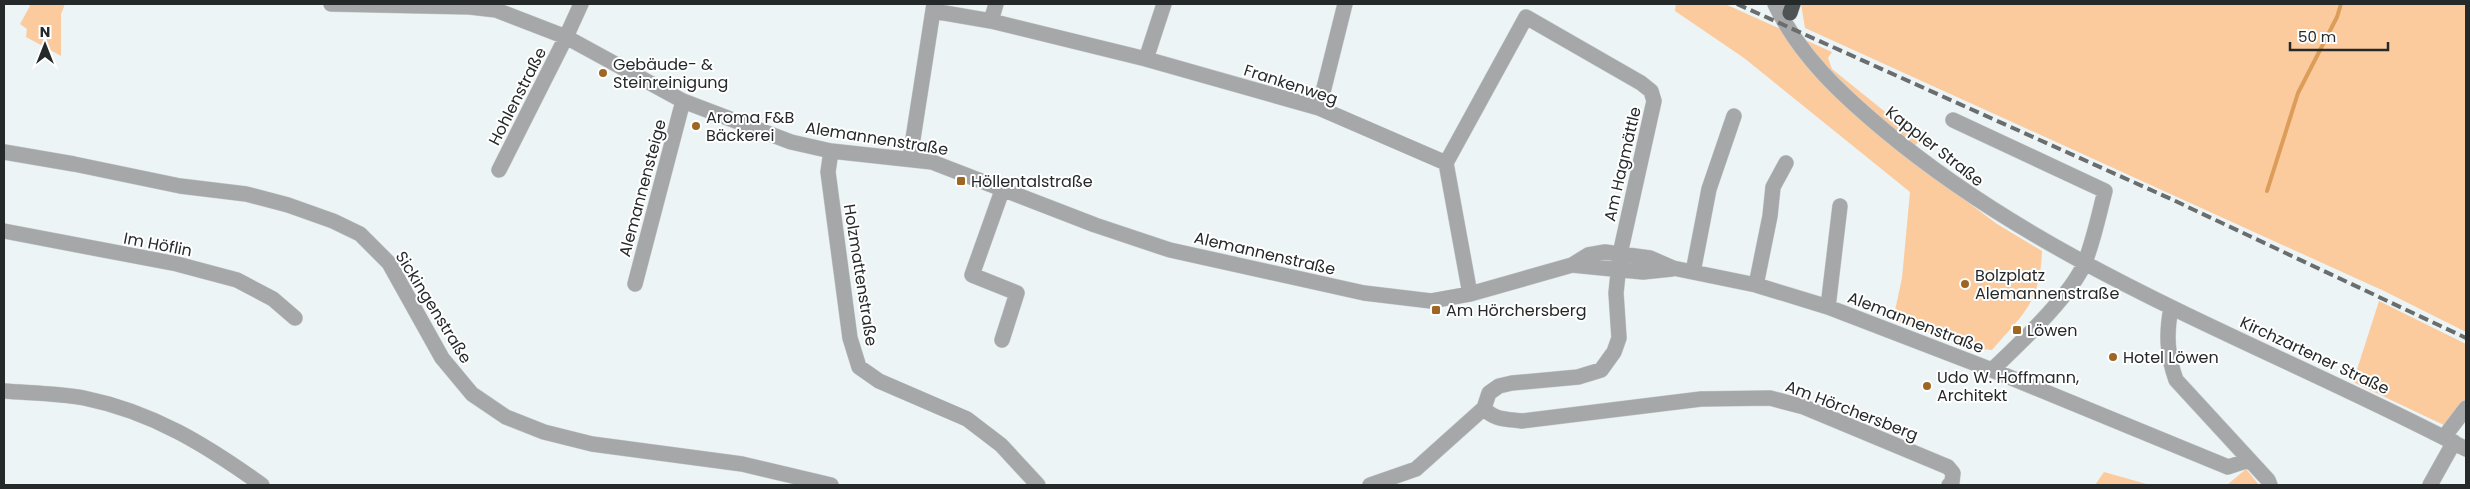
<svg xmlns="http://www.w3.org/2000/svg" width="2470" height="489" viewBox="0 0 2470 489" font-family="Poppins,sans-serif">
	<style>
		.green { fill: #fbcb9e }
		.lines { fill: none; stroke-linecap: round; stroke-linejoin: round }
		.stream { stroke: #dd9d5a; stroke-width: 4 }
		.minor-casing { stroke: #c9cfd1; stroke-width: 16 }
		.highway-casing { stroke: #c9cfd1; stroke-width: 16 }
		.minor { stroke: #a5a7a8; stroke-width: 15 }
		.highway { stroke: #4e5355; stroke-width: 15 }
		.rail { stroke: #696d6e; stroke-width: 4; stroke-dasharray: 10 5; stroke-linecap: butt }
		.poi-dot { fill: #9e6523; stroke: #fff; stroke-width: 2 }
		.labels { text-anchor: middle; stroke-width: 4; stroke-linejoin: round; paint-order: stroke }
		.poi-label { font-size: 16px; fill: #26292a; stroke: #fff; text-anchor: start }
		.street-label { font-size: 16px; fill: #26292a; stroke: #fff }
	</style>
	<rect width="100%" height="100%" fill="#edf4f6"/>
	<path class="green" d="M28,4H65L61,14V56L26,37L27,29L20,24L30,6Z
		M1676,4H1725L1832,52L1828,58L1832,69L1920,140L1906,156L1997,224L2042,251C2040,303 2024,313 1992,350L1971,348L1893,320L1902,278L1910,192L1744,58L1675,11Z
		M1801,4H2466V332L2384,291L1805,28Z
		M2379,301L2466,344V401L2448,427L2353,382Z
		M2246,469L2259,485H2227Z
		M2104,472L2150,485H2095Z"/>
	<g class="lines">
		<path class="stream" d="M2267,191L2298,93L2337,17L2341,4"/>
		<defs>
			<path id="minor" d="M331,4L470,7L496,10L566,37L683,101L791,142L831,151L932,162L1095,225L1170,250L1364,293L1431,301L1470,294L1572,265L1588,255L1605,252L1650,258L1673,268L1756,285L1828,307L1992,370L2228,467L2249,460
				M1775,4C1799,55 1841,94 1884,130C2055,273 2270,346 2466,449
				M933,11L991,21L1146,59L1319,108L1446,163
				M991,21L996,4
				M1146,59L1164,4
				M1319,108L1345,4
				M1953,120L2105,191C2099,214 2094,239 2085,262C2072,295 2019,344 1992,370
				M831,151L828,172L850,338L859,367L879,381L967,419L1001,445L1038,485
				M4,152L74,164L180,186L246,194L288,205L333,221L360,234L389,263L442,358L472,394L506,417L544,432L592,444L742,464L831,485
				M910,158L934,4
				M1446,163L1526,17L1641,83L1651,91L1654,101L1620,254L1616,293L1619,338L1614,352L1601,370L1578,377L1512,383L1499,386L1489,393L1484,408C1493,420 1508,419 1522,421L1701,399L1770,398L1804,407L1948,467L1953,473L1952,482L1949,485
				M1446,163L1470,294
				M499,170L566,37L581,4
				M4,231L177,264L237,280L273,299L295,318
				M1572,265L1643,272L1672,269
				M1693,272L1709,189L1734,116
				M635,284L683,101
				M1756,285L1770,216L1773,187L1786,163
				M1828,307L1840,206
				M2171,308C2166,334 2167,355 2176,380L2268,480L2270,485
				M1002,340L1017,293L972,275L1003,188
				M4,391C30,393 58,393 84,398C153,412 206,445 262,485
				M2444,437L2466,408
				M1370,485L1416,469L1484,408
				M2430,485L2454,442"/>
			<path id="highway" d="M1790,13L1793,4"/>
		</defs>
		<use href="#minor" class="minor-casing"/>
		<use href="#highway" class="highway-casing"/>
		<use href="#minor" class="minor"/>
		<use href="#highway" class="highway"/>
		<path class="rail" d="M1737,4L2171,199L2466,338"/>
	</g>
	<g class="poi-dot">
		<circle cx="603" cy="73" r="5"/>
		<circle cx="696" cy="126" r="5"/>
		<rect x="956" y="176" width="10" height="10" rx="2.5"/>
		<circle cx="1965" cy="284" r="5"/>
		<rect x="1431" y="305" width="10" height="10" rx="2.5"/>
		<rect x="2012" y="325" width="10" height="10" rx="2.5"/>
		<circle cx="2113" cy="357" r="5"/>
		<circle cx="1927" cy="386" r="5"/>
	</g>
	<g class="labels">
		<g class="poi-label">
			<text x="613" y="70">Gebäude- &amp;<tspan x="613" dy="18">Steinreinigung</tspan></text>
			<text x="706" y="123">Aroma F&amp;B<tspan x="706" dy="18">Bäckerei</tspan></text>
			<text x="971" y="187">Höllentalstraße</text>
			<text x="1975" y="281">Bolzplatz<tspan x="1975" dy="18">Alemannenstraße</tspan></text>
			<text x="1446" y="316">Am Hörchersberg</text>
			<text x="2027" y="336">Löwen</text>
			<text x="2123" y="363">Hotel Löwen</text>
			<text x="1937" y="383">Udo W. Hoffmann,<tspan x="1937" dy="18">Architekt</tspan></text>
		</g>
		<g class="street-label">
			<text transform="translate(1291 84) rotate(18)" y="6">Frankenweg</text>
			<text transform="translate(517 96) rotate(-63)" y="6">Hohlenstraße</text>
			<text transform="translate(877 138) rotate(9)" y="6">Alemannenstraße</text>
			<text transform="translate(1935 146) rotate(38)" y="6">Kappler Straße</text>
			<text transform="translate(1622 164) rotate(-77)" y="6">Am Hagmättle</text>
			<text transform="translate(642 188) rotate(-75)" y="6">Alemannensteige</text>
			<text transform="translate(158 244) rotate(11)" y="6">Im Höflin</text>
			<text transform="translate(1265 253) rotate(13)" y="6">Alemannenstraße</text>
			<text transform="translate(861 275) rotate(81)" y="6">Holzmattenstraße</text>
			<text transform="translate(434 307) rotate(58)" y="6">Sickingenstraße</text>
			<text transform="translate(1916 322) rotate(21)" y="6">Alemannenstraße</text>
			<text transform="translate(2315 355) rotate(25)" y="6">Kirchzartener Straße</text>
			<text transform="translate(1852 410) rotate(21)" y="6">Am Hörchersberg</text>
		</g>
	</g>
	<rect width="2470" height="489" fill="none" stroke="#26292a" stroke-width="10"/>
	<g transform="translate(45 45)" stroke="#ffffff" stroke-width="4" paint-order="stroke">
	<path d="M0-4L9 19L0 12L-9 19Z" fill="#26292a"/>
	<text y="-8" font-size="14" font-weight="bold" text-anchor="middle" fill="#26292a">N</text>
	</g>
	<path d="M2290 42v8h98v-8" fill="none" stroke="#26292a" stroke-width="2.5"/>
	<text x="2298" y="42" font-size="15" fill="#26292a" stroke="#ffffff" stroke-width="4" paint-order="stroke">50 m</text>
</svg>
